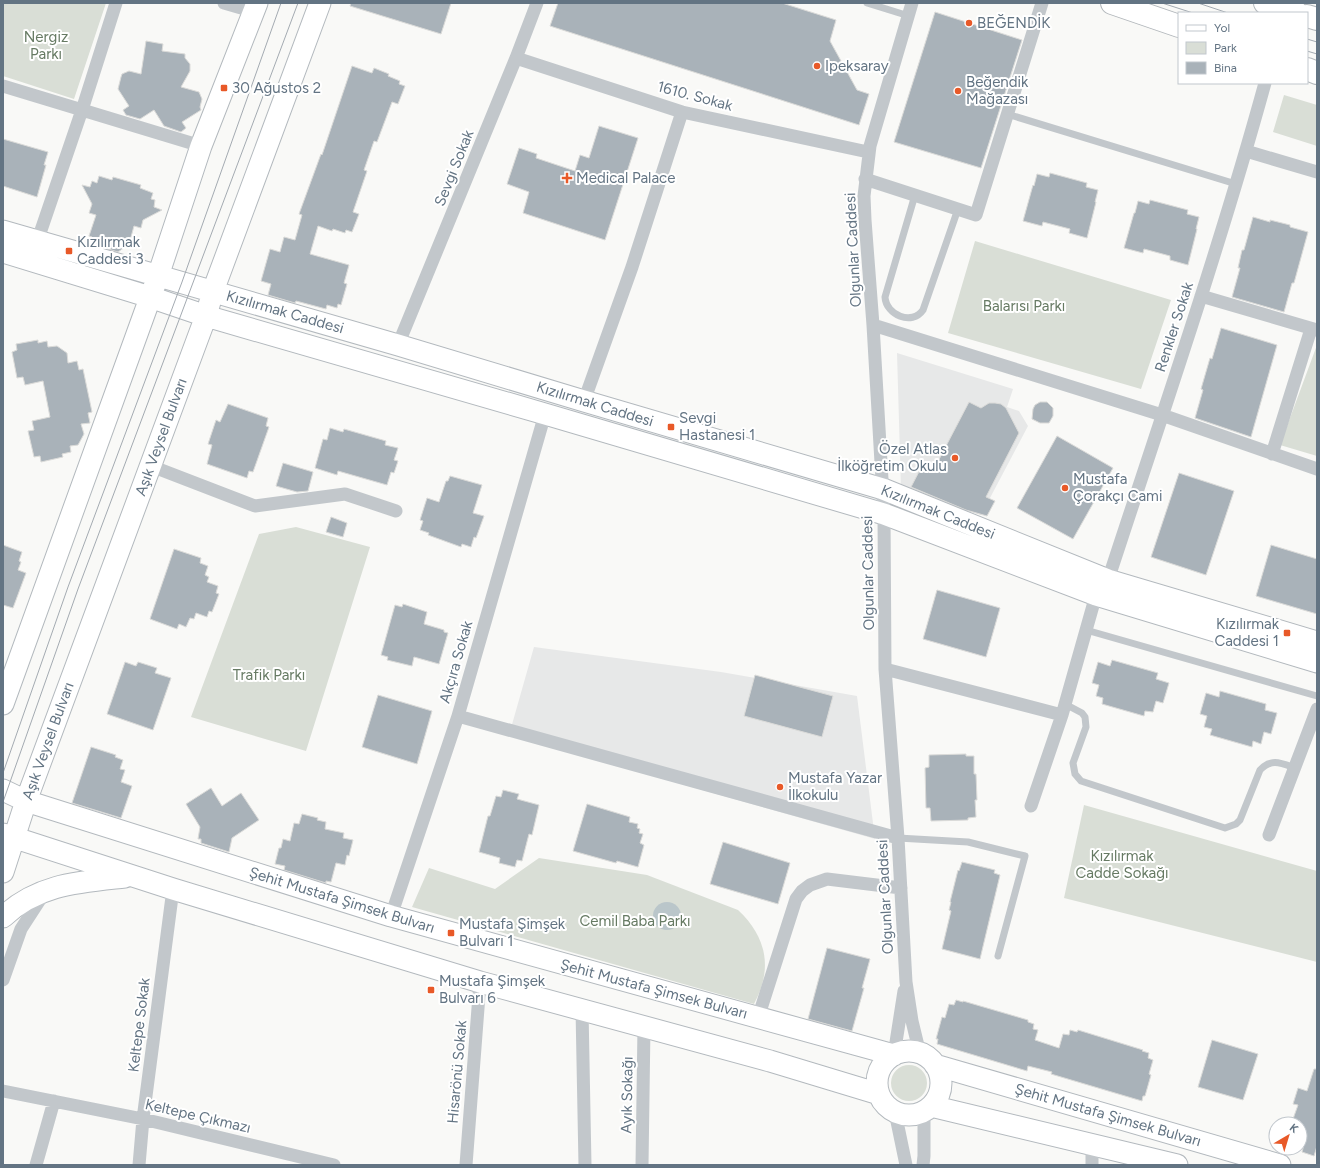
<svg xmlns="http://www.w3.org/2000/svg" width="1320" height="1168" viewBox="0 0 1320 1168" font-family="Figtree,sans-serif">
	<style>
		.built { fill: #e7e8e8 }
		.green { fill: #d9ded6 }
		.water { fill: #bac6ca }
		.building { fill: #a9b2b9; stroke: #dbdbd9 }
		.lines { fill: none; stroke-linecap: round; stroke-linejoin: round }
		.primary-casing { stroke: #b3b9be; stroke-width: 23 }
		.highway-casing { stroke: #b3b8bc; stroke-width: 24 }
		.lane { stroke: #c2c7cb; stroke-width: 7 }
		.street { stroke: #c2c7cb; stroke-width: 13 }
		.primary { stroke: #fff; stroke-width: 21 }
		.highway { stroke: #fff; stroke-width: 22 }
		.tram { stroke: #a3aab1; stroke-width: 1 }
		.poi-dot { fill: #e85928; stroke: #fff; stroke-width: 1.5 }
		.labels { text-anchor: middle; stroke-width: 4; stroke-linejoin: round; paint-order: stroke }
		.poi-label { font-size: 15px; fill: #637483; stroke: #fff; text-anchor: start }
		.park-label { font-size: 15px; fill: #667a63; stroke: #fff }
		.street-label { font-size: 15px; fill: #637483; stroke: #fff }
	</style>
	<rect width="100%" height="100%" fill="#f9f9f7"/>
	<path class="built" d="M897,353L1013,389L1007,407L1019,411L1028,426L981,515L901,490Z
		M534,647L721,672L857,696L875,839L509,735Z"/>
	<path class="green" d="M3,3H106L74,99L3,76Z
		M1284,95L1317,105V146L1273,132Z
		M975,241L1171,300L1141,389L948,333Z
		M1317,345V456L1280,445Z
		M296,527L370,547L306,751L191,717L259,534Z
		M1084,805L1317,871V962L1064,898Z
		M539,858L647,875L738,910C767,937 773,969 754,1004L412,907L429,868L495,889Z
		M891 1083a18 18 0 1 1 36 0a18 18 0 1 1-36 0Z"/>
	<path class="water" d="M653 916a14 14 0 1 1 28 0a14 14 0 1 1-28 0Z"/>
	<path class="building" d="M351,3H451L441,34L350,6Z
		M558,3H782L836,20L830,41L857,90L869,94L859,125L550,26Z
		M935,12L1022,40L981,168L894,142Z
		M146,41L163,44L162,51L185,54V58L190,64V71L181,87L199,92L202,99L200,107L201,110L182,122L186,128L181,132L164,126L154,110L140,119L126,115L123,110L129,106L118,89L121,77L122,74L129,71L141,74Z
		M352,66L372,73L374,68L389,74L388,76L400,81L399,84L405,86L398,104L392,102L377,142L374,141L364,170L367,171L353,212L359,214L352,232L346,230L345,233L333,229L332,231L318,226L310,254L349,265L344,283L347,284L341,305L338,304L337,308L327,305L326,309L296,301L295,303L268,295L271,284L261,281L270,249L280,252L284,237L295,240L302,215L299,214L321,154L322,155Z
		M599,126L638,138L605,240L523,213L529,192L507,184L519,148L537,154L536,158L575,171L580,155L589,158Z
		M3,139L48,152L44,165H46L37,197L3,186Z
		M1050,173L1087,183L1086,187L1098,190L1095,202H1096L1087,238L1069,233L1070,229L1043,222L1042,226L1023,221L1033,185L1034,186L1037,174L1049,177Z
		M99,176L112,180L113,177L141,185L140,188L153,193L151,199L155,200L154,207L162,210L143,220L141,228L134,226L128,248L125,247L118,252L95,245L92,237L89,236L96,215L89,213L92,204L82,185L90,187L92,181L97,183Z
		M1150,200L1188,210L1187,214L1199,217L1196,229H1197L1188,265L1170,260V256L1144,249L1143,253L1124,248L1134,213H1135L1138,201L1149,204Z
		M1253,217L1270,222V220L1290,225V227L1308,232L1294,283H1292L1284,312L1232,297L1240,268H1238L1242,250H1244Z
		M1221,328L1277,345L1251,437L1195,418L1203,390L1201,389L1210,358L1212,359Z
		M38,340V343L47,341L48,347L57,346L67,353L68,363L77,361L79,370L83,369L92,412L88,413L90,423L81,424L84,434L78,445L70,446L71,452L62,454L63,457L41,462L40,456L34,457L28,431L34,430L32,421L50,417L43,381L25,385L23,377L17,378L12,352L17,350L16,344Z
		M969,402L981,408L989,403H995L1001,404L1006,408L1019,433L986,497L995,501L987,516L966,510L911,487L923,464L934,469Z
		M1040,402H1047L1053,408V416L1049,423H1040L1032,419L1033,409L1035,405Z
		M228,404L268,418L266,426L269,427L253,472L249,471L247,478L207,464L212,445L208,444L216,420L220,422Z
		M330,428L343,432L344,429L386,441L385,445L398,448L394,460L398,461L394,473L391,472L387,485L338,471L337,475L315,468L323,439L327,440Z
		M1057,436L1113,468L1073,539L1017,508Z
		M283,463L313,472L308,491L297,492L276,486Z
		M1179,473L1234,491L1206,575L1151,557Z
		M450,476L482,485L473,513L484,516L476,538L474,537L471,547L462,544L461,547L428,535L429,533L420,530L423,521L420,520L427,498L439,502L446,481H448Z
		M331,517L347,523L343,537L326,532Z
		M3,545L22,552L19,561L21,562L18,570L26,573L13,608L3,605Z
		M1271,545L1317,559V614L1256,596Z
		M174,549L201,558L200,563L208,566L205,575L209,577L207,582L218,586L216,593L219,594L212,612L209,611L207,617L196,613L194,619L190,618L186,627L179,624L177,629L150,619Z
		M937,590L1000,608L986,657L923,639Z
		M403,604L427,612L424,624L444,630V632L448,633L439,664L414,657L412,666L387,660L388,657L381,655L395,605L402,607Z
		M1112,660L1158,673L1156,679L1169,683L1163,703L1156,701L1153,712L1145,711L1144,716L1102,704L1103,698L1096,696L1099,685L1092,683L1098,662L1110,666Z
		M125,662L136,666L138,662L157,668L155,673L171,678L153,730L107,714Z
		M755,675L833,696L822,737L744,716Z
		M1220,691L1266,704L1265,710L1277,713L1271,734L1264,732L1261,744L1253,741L1252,747L1210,735L1212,729L1204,727L1207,716L1200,714L1206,693L1219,697Z
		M378,695L432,711L417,764L362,747Z
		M91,747L116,755L115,757L123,760L120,769L125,770L121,782L132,786L121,818L72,803Z
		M966,754V756H974V774H976L977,800H975L976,817L968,818V820L931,821L930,808H926L925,768L929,767V755Z
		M211,788L222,806L241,793L259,820L232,838L229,852L201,843V839H198L200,827L186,804Z
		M503,790L519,794L517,799L539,805L532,835L529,834L522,861L517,860L515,867L499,863L500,858L479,852L488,816H490L496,796L501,797Z
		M587,804L630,817L629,822L638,824L637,828L640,829L639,833L643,834L640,843L644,845L638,867L617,861L616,863L573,851Z
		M302,814L318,818L317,820L326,822L325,829L344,833L343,838L353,840L349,856L347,855L345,865L336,863L331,882L326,881V883L284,870L285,866L275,864L279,848H281L283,839L290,841L294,823L299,824Z
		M723,842L790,863L778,904L710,884Z
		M962,862L995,870L994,873L1000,875L980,959L942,949L951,911L949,910L951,902H950L958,870L959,871Z
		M827,948L870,959L862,988H864L852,1031L808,1019Z
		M956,1000L963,1002V1001L1028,1020V1022L1034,1024L1033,1029L1038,1030L1035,1040L1059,1048L1063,1034L1069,1035L1070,1030L1077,1032L1078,1030L1143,1050L1142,1051L1149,1053L1148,1058L1153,1060L1149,1074L1151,1075L1145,1096H1143L1142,1101L1051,1074L1052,1072L1028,1066L1027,1071L937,1044L938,1039H936L942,1017L945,1018L949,1004L954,1005Z
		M1212,1040L1258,1054L1243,1100L1198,1087Z
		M1314,1069H1317V1146L1314,1156L1302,1152L1305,1141L1300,1140V1121L1293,1119L1298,1105L1293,1104L1298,1088L1307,1091Z"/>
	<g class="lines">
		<defs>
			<path id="primary" d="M3,231L398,345L584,401L883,489L1108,580L1317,642
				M3,252L150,297L206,316L545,414L884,514L1096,595L1317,662
				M3,704L158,276L201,146L257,3
				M3,790L26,801L391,916L894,1055
				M3,834L173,889L480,982L770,1061L879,1094
				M3,872L26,801L206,316L213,291L320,3
				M3,917C38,884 79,882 125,877
				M877 1083a32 32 0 1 1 64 0a32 32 0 1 1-64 0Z
				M935,1065L1280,1165
				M931,1106L1177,1165"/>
			<path id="highway" d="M1112,3L1179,26
				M1265,3L1297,13
				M1307,16L1317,19
				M1307,69L1317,73"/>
		</defs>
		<use href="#primary" class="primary-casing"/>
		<use href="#highway" class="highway-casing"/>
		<path class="lane" d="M867,3L909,16
			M1007,114L1236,184
			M915,195L885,297C886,315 912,326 923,310L958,209
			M1086,630L1317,696
			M1065,704L1082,713L1085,717L1086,727L1073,763L1075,774L1081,781L1225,828L1236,824L1240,820L1260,770C1271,758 1281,763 1295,768
			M898,838L968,842L1025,856L998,956"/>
		<path class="street" d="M224,3L255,12
			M912,3L870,146L864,196L865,220L873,325L884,514L885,669L898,838L906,982L912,1021L920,1054
			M516,58L682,112L868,152
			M3,86L201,146
			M1246,151L1317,172
			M865,179L976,215L1042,3
			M37,242L82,110L116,3
			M1201,296L1317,330
			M873,325L1162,415L1317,469
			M398,345L516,58L537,3
			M584,401L632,267L682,112
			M1272,454L1311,329
			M151,466L255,506L345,494L396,511
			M1108,580C1162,415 1219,250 1265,83
			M885,669L1062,715
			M458,716L898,838
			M1031,806L1062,715L1096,595
			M1269,835L1317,709
			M391,916L458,716L545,414
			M3,980L21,929L45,892
			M582,1009L585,1165
			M758,1018L796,899L802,891L810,885L827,879L901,888
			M894,1055L904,991
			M3,1091L143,1119L334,1165
			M895,1112L906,1165
			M36,1165L54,1101
			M139,1165L143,1119L173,889
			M466,1165L480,982
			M642,1165L644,1026
			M923,1165L924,1156V1112
			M1092,1165V1145"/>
		<use href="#primary" class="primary"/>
		<use href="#highway" class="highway"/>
		<path class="tram" d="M1162,3L1193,13
			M1198,3L1228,13
			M1307,39L1317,42
			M1307,51L1317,54
			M3,773L68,587L182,282L281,3
			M3,802L78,589L298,3"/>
	</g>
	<g class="poi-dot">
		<circle cx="969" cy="23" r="4"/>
		<circle cx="817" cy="66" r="4"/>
		<rect x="220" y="84" width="8" height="8" rx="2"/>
		<circle cx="958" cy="91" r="4"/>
		<path d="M565 172h4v4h4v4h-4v4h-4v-4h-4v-4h4z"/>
		<rect x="65" y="247" width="8" height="8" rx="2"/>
		<rect x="667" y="423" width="8" height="8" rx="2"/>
		<circle cx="955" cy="458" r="4"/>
		<circle cx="1065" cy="488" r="4"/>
		<rect x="1283" y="629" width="8" height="8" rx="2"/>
		<circle cx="780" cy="787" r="4"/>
		<rect x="447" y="929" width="8" height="8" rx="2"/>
		<rect x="427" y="986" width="8" height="8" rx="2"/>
	</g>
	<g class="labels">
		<g class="poi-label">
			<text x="977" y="28">BEĞENDİK</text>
			<text x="825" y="71">Ipeksaray</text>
			<text x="966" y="87">Beğendik<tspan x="966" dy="17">Mağazası</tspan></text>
			<text x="232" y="93">30 Ağustos 2</text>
			<text x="576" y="183">Medical Palace</text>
			<text x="77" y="247">Kızılırmak<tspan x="77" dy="17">Caddesi 3</tspan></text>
			<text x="679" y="423">Sevgi<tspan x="679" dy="17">Hastanesi 1</tspan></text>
			<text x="947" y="454" text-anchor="end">Özel Atlas<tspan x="947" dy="17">İlköğretim Okulu</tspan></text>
			<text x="1073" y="484">Mustafa<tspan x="1073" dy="17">Çorakçı Cami</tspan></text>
			<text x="1279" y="629" text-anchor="end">Kızılırmak<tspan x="1279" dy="17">Caddesi 1</tspan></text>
			<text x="788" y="783">Mustafa Yazar<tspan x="788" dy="17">İlkokulu</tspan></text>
			<text x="459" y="929">Mustafa Şimşek<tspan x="459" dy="17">Bulvarı 1</tspan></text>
			<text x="439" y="986">Mustafa Şimşek<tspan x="439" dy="17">Bulvarı 6</tspan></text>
		</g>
		<g class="park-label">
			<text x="46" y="42">Nergiz<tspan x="46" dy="17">Parkı</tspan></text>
			<text x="1024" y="311">Balarısı Parkı</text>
			<text x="269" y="680">Trafik Parkı</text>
			<text x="1122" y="861">Kızılırmak<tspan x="1122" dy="17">Cadde Sokağı</tspan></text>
			<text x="635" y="926">Cemil Baba Parkı</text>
		</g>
		<g class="street-label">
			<text transform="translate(695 96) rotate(15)" y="5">1610. Sokak</text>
			<text transform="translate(454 168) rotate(-68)" y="5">Sevgi Sokak</text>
			<text transform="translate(853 250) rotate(-93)" y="5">Olgunlar Caddesi</text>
			<text transform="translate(285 312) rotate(16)" y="5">Kızılırmak Caddesi</text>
			<text transform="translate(1174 327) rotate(-72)" y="5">Renkler Sokak</text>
			<text transform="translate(595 404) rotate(17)" y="5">Kızılırmak Caddesi</text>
			<text transform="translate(161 437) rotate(-70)" y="5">Aşık Veysel Bulvarı</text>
			<text transform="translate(938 512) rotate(22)" y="5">Kızılırmak Caddesi</text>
			<text transform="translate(868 573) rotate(-91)" y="5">Olgunlar Caddesi</text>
			<text transform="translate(456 662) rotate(-74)" y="5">Akçıra Sokak</text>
			<text transform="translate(48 741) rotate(-70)" y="5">Aşık Veysel Bulvarı</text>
			<text transform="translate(885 897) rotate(-93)" y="5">Olgunlar Caddesi</text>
			<text transform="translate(342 900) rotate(17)" y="5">Şehit Mustafa Şimsek Bulvarı</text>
			<text transform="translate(654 989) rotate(15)" y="5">Şehit Mustafa Şimsek Bulvarı</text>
			<text transform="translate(139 1025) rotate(-83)" y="5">Keltepe Sokak</text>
			<text transform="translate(457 1072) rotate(-85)" y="5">Hisarönü Sokak</text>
			<text transform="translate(627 1095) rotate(-89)" y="5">Ayık Sokağı</text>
			<text transform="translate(1108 1115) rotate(16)" y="5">Şehit Mustafa Şimsek Bulvarı</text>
			<text transform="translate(198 1116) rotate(13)" y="5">Keltepe Çıkmazı</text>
		</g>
	</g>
	<rect width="1320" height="1168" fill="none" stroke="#637483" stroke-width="8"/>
	<rect x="1178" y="12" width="130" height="72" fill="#ffffff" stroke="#c1c7cd"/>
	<rect x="1186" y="25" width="20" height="6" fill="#ffffff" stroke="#c1c7cd"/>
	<text x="1214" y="32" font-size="12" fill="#637483">Yol</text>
	<rect x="1186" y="42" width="20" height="12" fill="#d9ded6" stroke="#c1c7cd"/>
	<text x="1214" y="52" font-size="12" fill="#637483">Park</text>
	<rect x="1186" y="62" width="20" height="12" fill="#a9b2b9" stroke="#c1c7cd"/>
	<text x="1214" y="72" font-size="12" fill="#637483">Bina</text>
	<g transform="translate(1288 1136) rotate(38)"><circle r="19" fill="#ffffff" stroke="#c1c7cd"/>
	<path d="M0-3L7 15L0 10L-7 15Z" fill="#e85928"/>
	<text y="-6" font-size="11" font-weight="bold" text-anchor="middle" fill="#637483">K</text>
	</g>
</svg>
